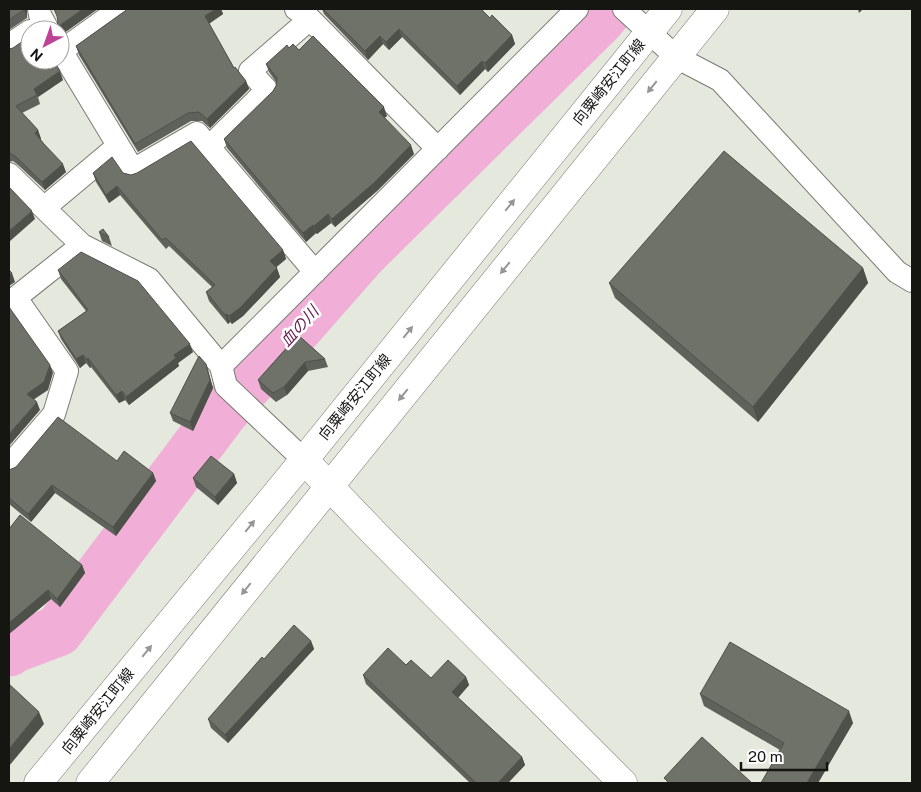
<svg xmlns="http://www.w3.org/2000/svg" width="921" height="792" viewBox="0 0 921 792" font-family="'Public Sans','Noto Sans JP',sans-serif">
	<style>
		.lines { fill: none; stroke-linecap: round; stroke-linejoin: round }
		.river { stroke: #f1aed6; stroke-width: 51 }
		.minor-casing { stroke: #797c72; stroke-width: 24 }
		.tertiary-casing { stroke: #797c72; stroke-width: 29 }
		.secondary-casing { stroke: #797c72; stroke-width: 29 }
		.minor { stroke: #fff; stroke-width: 22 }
		.tertiary { stroke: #fff; stroke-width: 28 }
		.secondary { stroke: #fff; stroke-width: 28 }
		.wall { fill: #5f625a }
		.shaded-wall { fill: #4e504a }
		.building { fill: #6f7269; stroke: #4e504a }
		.oneway { fill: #969694 }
		.labels { text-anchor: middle; stroke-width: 5; stroke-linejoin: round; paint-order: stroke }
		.street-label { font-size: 15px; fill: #151612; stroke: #fff }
		.water-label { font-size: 16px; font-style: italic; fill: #65194d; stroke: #fff }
	</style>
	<rect width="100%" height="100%" fill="#e4e8dd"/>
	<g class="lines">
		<path class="river" d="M9,651L13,648L58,631L223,412L363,253L600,19L608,9"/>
		<defs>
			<path id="minor" d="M39,9L40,15L48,30
				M296,9L306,15L438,149
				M624,9L676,57L720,80L897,272L912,281
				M9,45L30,31
				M60,49L133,170L197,133L315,272
				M61,51L120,9
				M209,147L267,90L250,71L310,19
				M9,174L82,245
				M44,208L118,146
				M9,303L82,245L149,279L221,366
				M304,460L226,386L221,366L577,9
				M9,466L54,414L67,371L16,298"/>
			<path id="tertiary" d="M304,460L376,535L623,783"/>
			<path id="secondary" d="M38,783L304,460L668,9
				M90,783L715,9"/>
		</defs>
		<use href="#minor" class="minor-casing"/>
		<use href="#tertiary" class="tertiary-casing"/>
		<use href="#secondary" class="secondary-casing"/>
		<use href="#minor" class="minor"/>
		<use href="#tertiary" class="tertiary"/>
		<use href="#secondary" class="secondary"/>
	</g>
	<path class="wall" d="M9,9H27V18L9,30Z
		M127,9H221L223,14L209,24L234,68L246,81L249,89L210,128L202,121H191L138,152L79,55L76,46L125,11Z
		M322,9H481L490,18L512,35L515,44L488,72L485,69L460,95L402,37L389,50L383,44L368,60L324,14Z
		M289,48L299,50L387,116L384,118L414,154L377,191L335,227L331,223L317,234L316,233L306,242L227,148L224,139L273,91L276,86V82L269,72L266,64Z
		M9,49L63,80L38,97L40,104L22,113L38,130L41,139H40L66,172L45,190L18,165L13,161L9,162Z
		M93,173H123L283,250L286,259L276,267L280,277L243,316L232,324L230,322L228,324L209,301L206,292L212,287L169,246L166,249L120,195L109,203L96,182Z
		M99,232L109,237L112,246L102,241Z
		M863,268L868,283L758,422L615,298L609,283Z
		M58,270L193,352L178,363L179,366L129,405L125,400L119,403L91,367L90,368L86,363L80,368L61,339L58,331L86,311L61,279Z
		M298,335L325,359L328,367L308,371L287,395L276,402L261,389L258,380Z
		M206,364L213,388L193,431L173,421L170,413Z
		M117,461L153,473L156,481L116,536L55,493L31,522L9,504V470Z
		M234,474L237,483L218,505L196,487L193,478Z
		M9,529L82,565L85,573L60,607L51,599L9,634Z
		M311,641L314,649L228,743L211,728L208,719L264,659Z
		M363,675L431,678L466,677L469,685L458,698L522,757L525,765L508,783H470L366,684Z
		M700,694L853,723L818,783H761L780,750L704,706Z"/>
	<path class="shaded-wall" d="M24,9H27V18L24,10Z
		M83,9H98L60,36V30H57L56,28Z
		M216,9H221L223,14L208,24L205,16Z
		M858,9H863L859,13Z
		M399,29L402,37L389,50L386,42Z
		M512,35L515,44L488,72L485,63Z
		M380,36L383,44L368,60L365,51Z
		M482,61L485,69L460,95L457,86Z
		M60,71L63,80L38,97L34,89Z
		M246,81L249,89L210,128L207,119Z
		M384,107L387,116L382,120L379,112Z
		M38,130L41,139L38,141L35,133Z
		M411,145L414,154L377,191L335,227L332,219Z
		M63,164L66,172L45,190L42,182Z
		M117,186L120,195L109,203L106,195Z
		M32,211L35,219L9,242V231Z
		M328,214L331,223L317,234L314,226Z
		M313,225L316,233L306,242L303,233Z
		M283,250L286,259L273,270L270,261Z
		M277,268L280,277L243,316L232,324L229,316Z
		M863,268L868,283L758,422L753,407Z
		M12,273L15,282L9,286V276Z
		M227,314L230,322L228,324L225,315Z
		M190,344L193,352L178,363L179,366L129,405L126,397L174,355Z
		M83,355L86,363L80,368L76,359Z
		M88,358L91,367L90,368L87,360Z
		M305,362L308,371L287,395L284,387Z
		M206,364L213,388L193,431L190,422Z
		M50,365L53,373L48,390L30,402L27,394Z
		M122,391L125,400L119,403L116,395Z
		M37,402L40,410L9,446V434Z
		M153,473L156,481L116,536L113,527Z
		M234,474L237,483L218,505L215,497Z
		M52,485L55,493L31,522L28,514Z
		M82,565L85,573L60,607L57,599Z
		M48,590L51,599L9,634V623Z
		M311,641L314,649L228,743L225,735Z
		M466,677L469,685L455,701L452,692Z
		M849,711L853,723L818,783H807Z
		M39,712L44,724L9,766V749Z
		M522,757L525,765L508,783H498Z"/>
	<path class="building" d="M9,9H24V10L9,20Z
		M54,9H83L56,28L58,22L57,16Z
		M127,9H216L205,16L234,68L235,67L246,81L207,119L199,112L188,113L135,144L76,46L125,11Z
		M323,9H481L490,18L492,15L512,35L485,63L482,61L457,86L399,29L386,42L380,36L365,51Z
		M30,36V60H53L60,71L34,89L37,95L16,106L38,130L35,133L44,144L63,164L42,182L15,156L9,153V49L13,48Z
		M313,36L384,107L379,112L411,145L374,183L332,219L328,214L314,226L313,225L303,233L224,139L273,91L276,86L277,78L266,64L287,45L289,48L293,44L299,50Z
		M191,141L283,250L270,261L277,268L240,308L229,316L227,314L225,315L206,292L215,285L166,238L162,240L117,186L106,195L93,173L112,157L123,173L131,175L137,173Z
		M724,151L863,268L753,407L609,283Z
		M9,187L32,211L9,231Z
		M103,229L109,237L99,232Z
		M81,252L138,281L190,344L174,355L176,358L126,397L122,391L116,395L88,358L87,360L83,355L76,359L58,331L88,310L58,270Z
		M9,270L12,273L9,276Z
		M9,307L50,365L44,382L27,394L37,402L9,434Z
		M298,335L325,359L305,362L284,387L273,393L258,380Z
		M199,356L206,364L210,380L190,422L170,413Z
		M58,417L117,461L124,451L153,473L113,527L52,485L28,514L9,498V470L16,467Z
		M211,456L234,474L215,497L193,478Z
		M20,515L82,565L57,599L48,590L9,623V529Z
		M294,625L311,641L225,735L208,719L262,657L264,659Z
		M730,642L849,711L807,783H761L784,743L700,694Z
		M388,648L406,665L411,660L431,678L448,660L466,677L452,692L522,757L498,783H476L363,675Z
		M9,684L39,712L9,749Z
		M702,737L752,783H669L664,778Z"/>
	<defs><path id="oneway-solid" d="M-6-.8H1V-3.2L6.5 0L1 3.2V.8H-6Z" transform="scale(1.25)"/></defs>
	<g class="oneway">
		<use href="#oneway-solid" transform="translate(652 87) rotate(129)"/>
		<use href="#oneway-solid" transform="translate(510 205) rotate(-51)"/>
		<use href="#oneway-solid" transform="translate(505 268) rotate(129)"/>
		<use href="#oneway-solid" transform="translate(408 332) rotate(-51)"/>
		<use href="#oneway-solid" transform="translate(403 395) rotate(129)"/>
		<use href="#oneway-solid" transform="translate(250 526) rotate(-51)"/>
		<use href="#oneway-solid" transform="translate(246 589) rotate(129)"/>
		<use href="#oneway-solid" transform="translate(147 651) rotate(-51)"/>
	</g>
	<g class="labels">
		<g class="street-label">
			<text transform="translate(609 82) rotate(-51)" y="5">向粟崎安江町線</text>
			<text transform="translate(355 397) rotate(-51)" y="5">向粟崎安江町線</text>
			<text transform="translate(98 711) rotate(-51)" y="5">向粟崎安江町線</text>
		</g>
		<g class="water-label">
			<text transform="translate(299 326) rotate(-48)" y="6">血の川</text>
		</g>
	</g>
	<rect width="921" height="792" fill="none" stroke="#151612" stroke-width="20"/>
	<g transform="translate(45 45) rotate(221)"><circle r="24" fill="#ffffff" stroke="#a1a2a0"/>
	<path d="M0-4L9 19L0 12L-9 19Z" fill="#be4396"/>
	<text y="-8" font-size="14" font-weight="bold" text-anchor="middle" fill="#151612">N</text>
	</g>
	<path d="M741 762v8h86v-8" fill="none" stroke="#151612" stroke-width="2.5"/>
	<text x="748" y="762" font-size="15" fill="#151612" stroke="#ffffff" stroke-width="4" paint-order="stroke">20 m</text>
</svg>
